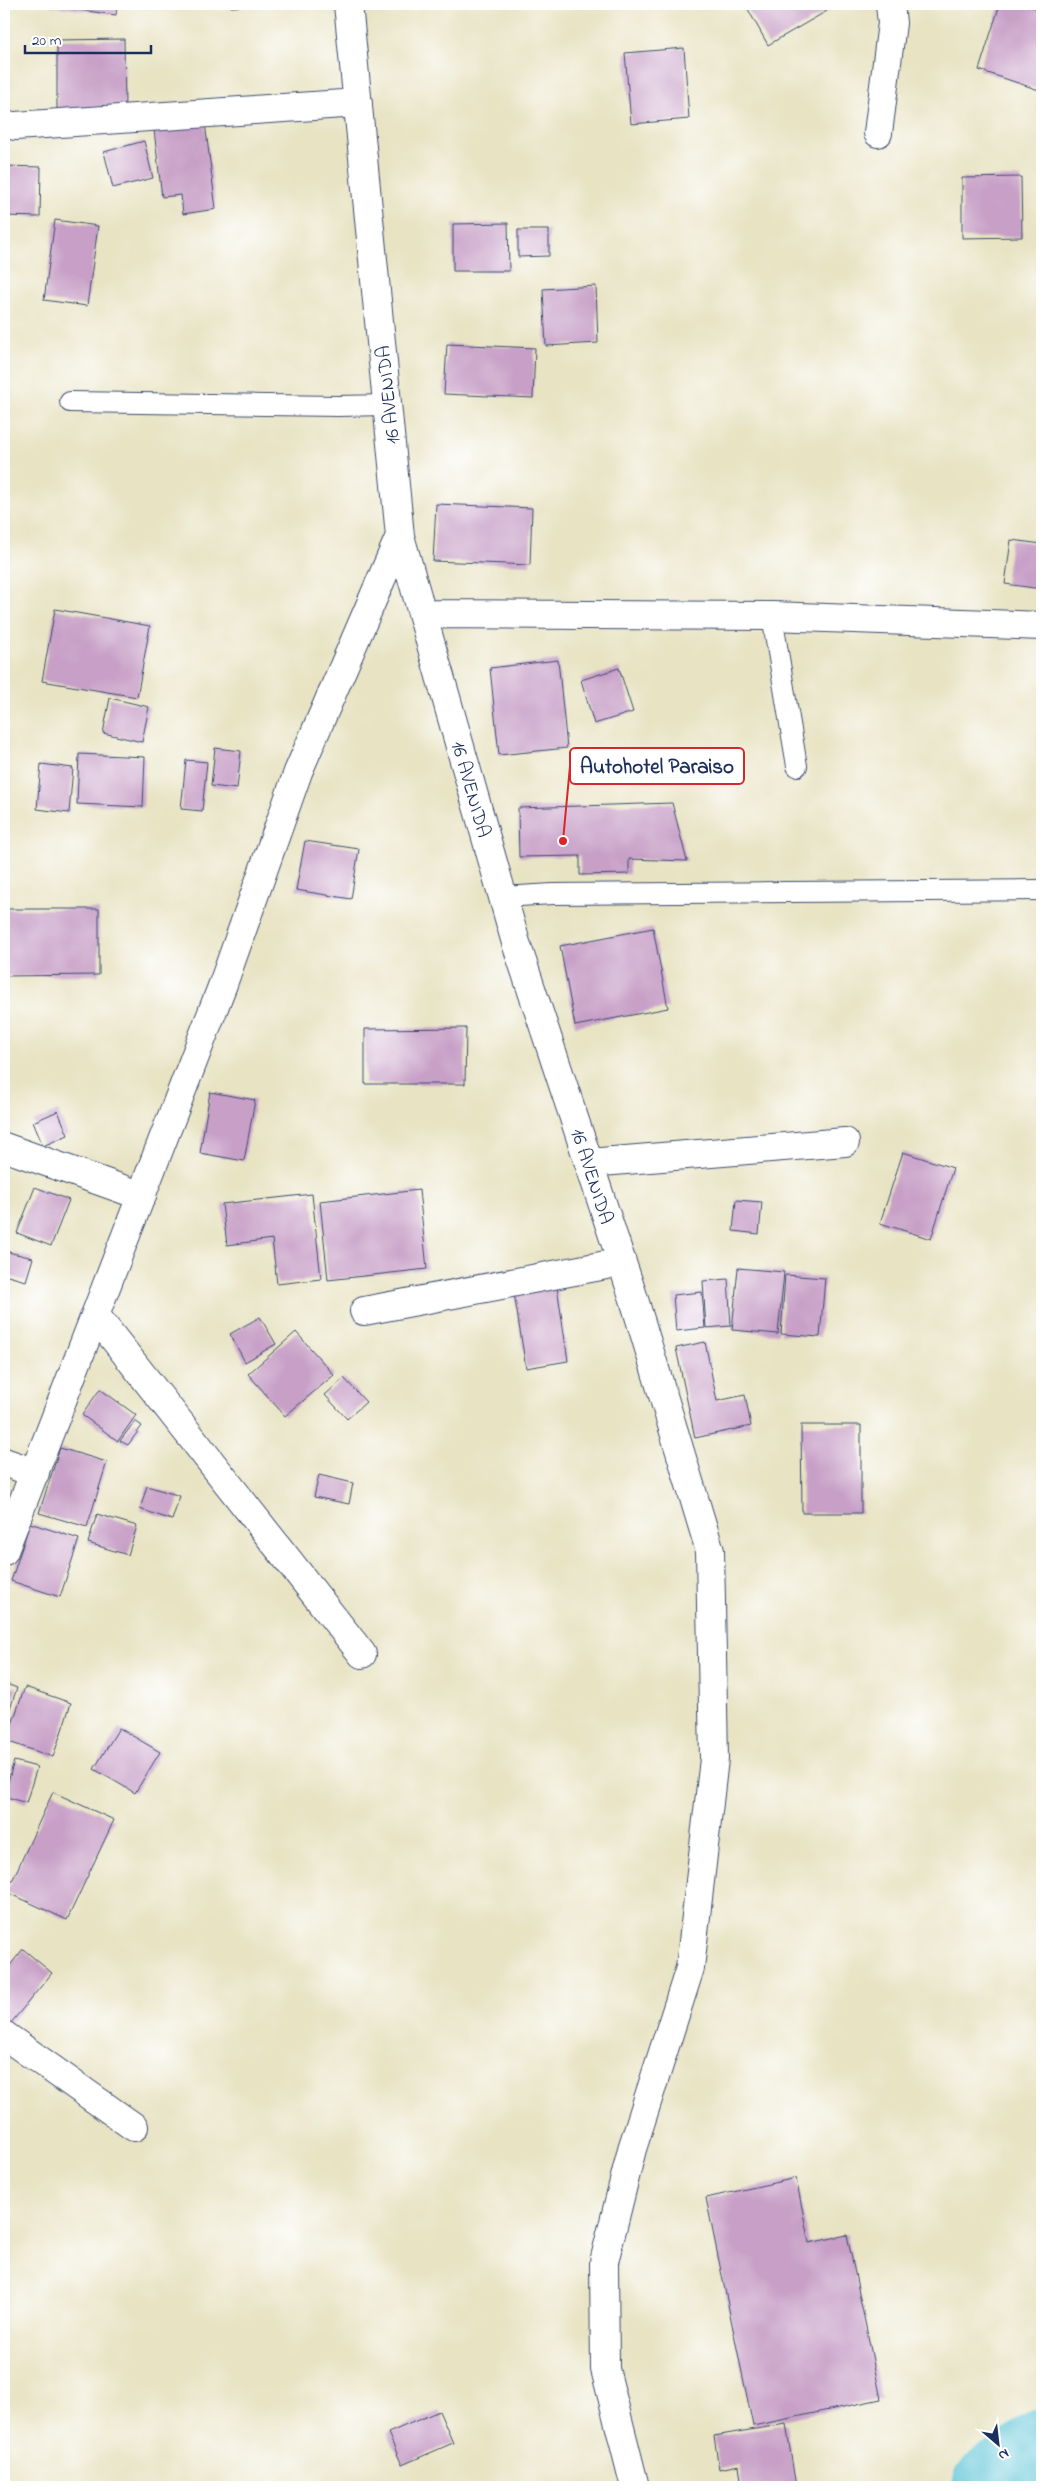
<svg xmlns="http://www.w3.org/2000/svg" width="1046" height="2491" viewBox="0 0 1046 2491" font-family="'Indie Flower',sans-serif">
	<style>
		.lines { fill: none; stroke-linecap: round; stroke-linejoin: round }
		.river { stroke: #5ac3d6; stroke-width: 76 }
		.building { fill: #c8a0c7 }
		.lane-casing { stroke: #3a4a6d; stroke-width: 22 }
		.street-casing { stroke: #3a4a6d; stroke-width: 30 }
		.lane { stroke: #fff; stroke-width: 20 }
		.street { stroke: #fff; stroke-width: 28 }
		.labels { text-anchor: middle; stroke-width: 5; stroke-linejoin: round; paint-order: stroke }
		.street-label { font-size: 20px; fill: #1b2f5e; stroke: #fff }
		.leader { fill: none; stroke: #d62828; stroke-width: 2 }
		.callout-dot { fill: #d62828; stroke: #fff; stroke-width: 2 }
		.callout { fill: #fff; stroke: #d62828; stroke-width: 2 }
		.callout-label { font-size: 21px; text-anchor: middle; font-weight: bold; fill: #1b2f5e }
	</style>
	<rect width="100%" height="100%" fill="#fff"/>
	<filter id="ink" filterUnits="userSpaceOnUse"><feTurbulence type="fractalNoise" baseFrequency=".02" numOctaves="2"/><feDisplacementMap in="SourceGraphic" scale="10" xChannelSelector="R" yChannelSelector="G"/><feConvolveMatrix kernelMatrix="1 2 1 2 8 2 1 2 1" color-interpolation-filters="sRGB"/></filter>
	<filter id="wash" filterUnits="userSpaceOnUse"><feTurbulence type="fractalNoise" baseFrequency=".0096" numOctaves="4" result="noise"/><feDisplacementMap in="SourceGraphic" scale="20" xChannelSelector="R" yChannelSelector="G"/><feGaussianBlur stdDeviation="1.12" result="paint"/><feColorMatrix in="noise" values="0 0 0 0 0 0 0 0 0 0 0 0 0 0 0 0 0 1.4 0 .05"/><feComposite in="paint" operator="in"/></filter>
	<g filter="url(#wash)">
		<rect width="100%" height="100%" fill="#e8e3c3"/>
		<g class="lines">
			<path class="river" d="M989,2487L1042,2448"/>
		</g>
		<g id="blocks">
			<path class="building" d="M51,4H117L116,15L51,6Z
				M231,4H264V5L231,7Z
				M745,4H830L832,8L768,45Z
				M1000,4H1022L1042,10V91L979,70Z
				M124,39L125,110L57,111V40Z
				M684,48L689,119L631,124L625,53Z
				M205,123L216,209L183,214L181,195L162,197L154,130Z
				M144,141L153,178L113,188L104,152Z
				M4,166L41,167L40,217L4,216Z
				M1021,177L1022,237L962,238V178Z
				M55,220L98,226L87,306L44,300Z
				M508,223L509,271H453V224Z
				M518,230H549V256L518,257Z
				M596,286L598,343L546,346L543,289Z
				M447,344L535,348L533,398L444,394Z
				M436,504L532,508L530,565L433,561Z
				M1011,540L1042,544V589L1005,584Z
				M55,609L150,626L137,697L42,681Z
				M558,660L567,748L499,755L490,668Z
				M619,668L633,712L594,724L581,680Z
				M110,698L149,707L142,742L103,733Z
				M215,748L241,751L237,789L211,786Z
				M79,754L145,757L143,807L77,804Z
				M186,760L207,762L202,811L181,809Z
				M41,764L73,768L69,813L37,809Z
				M672,803L687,861L629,859V874L580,875V856L519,857L518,808Z
				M305,841L359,849L351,899L296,890Z
				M4,909H99V975L4,976Z
				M653,928L668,1008L575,1026L560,946Z
				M466,1028L465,1084H365V1029Z
				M210,1092L255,1100L244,1161L200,1153Z
				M58,1111L68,1135L43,1146L33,1122Z
				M903,1152L953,1168L931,1239L880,1223Z
				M35,1187L69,1200L51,1246L17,1233Z
				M419,1190L427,1269L328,1280L320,1201Z
				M312,1194L321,1279L277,1284L272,1239L227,1245L222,1204Z
				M736,1200L762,1202L759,1234L733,1231Z
				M4,1251L33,1258L26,1281L4,1275Z
				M738,1268L784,1272L778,1334L732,1330Z
				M785,1275L825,1278L820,1337L781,1334Z
				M728,1279L731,1326L706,1328L703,1281Z
				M556,1280L568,1361L526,1368L513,1287Z
				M702,1292L705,1328L676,1331L673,1295Z
				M260,1317L276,1344L245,1362L230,1334Z
				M296,1332L334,1375L285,1416L248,1374Z
				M705,1342L717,1401L745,1395L751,1426L695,1438L676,1348Z
				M344,1378L366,1402L347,1419L325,1395Z
				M100,1389L136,1415L118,1441L82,1415Z
				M135,1421L142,1426L128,1445L120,1441Z
				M801,1425H861V1513H802Z
				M60,1448L107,1462L87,1527L39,1513Z
				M319,1475L353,1483L349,1504L314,1497Z
				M147,1486L180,1496L172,1520L140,1509Z
				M97,1514L137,1526L128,1555L88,1543Z
				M30,1523L79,1539L60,1597L11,1581Z
				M4,1683L17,1688L4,1726Z
				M25,1687L71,1703L53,1757L6,1741Z
				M119,1728L160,1752L135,1793L94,1769Z
				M14,1761L37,1767L26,1803L4,1796Z
				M53,1792L114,1820L67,1920L7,1892Z
				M23,1949L52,1973L6,2029L4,2027V1973Z
				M796,2178L809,2243L847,2235L881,2399L753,2426L706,2198Z
				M439,2411L453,2443L402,2465L388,2433Z
				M786,2424L796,2487H742L739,2465L719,2469L714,2436Z"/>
		</g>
	</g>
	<g filter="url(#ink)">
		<use href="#blocks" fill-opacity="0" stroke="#3a4a6d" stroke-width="1"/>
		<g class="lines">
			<defs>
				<path id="lane" d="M70,402L338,406L388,405
					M772,616L797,766
					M502,897L553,894L1042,890"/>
				<path id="street" d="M348,4L400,536L516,943L633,1296L710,1551L714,1759L690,1968L632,2149L604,2262L605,2369L635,2487
					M15,126L358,103
					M878,133L892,23L890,4
					M423,614L772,616L1042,626
					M4,1147L142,1196
					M589,1163L845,1142
					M364,1311L622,1262
					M96,1316L362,1654
					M4,1462L35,1473
					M4,1551L223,984L298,772L400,536
					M4,2035L134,2127"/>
			</defs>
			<use href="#lane" class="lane-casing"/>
			<use href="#street" class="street-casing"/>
			<use href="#lane" class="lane"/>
			<use href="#street" class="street"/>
		</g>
	</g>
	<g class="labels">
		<g class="street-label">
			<text transform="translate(387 395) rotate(-96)" y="7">16 AVENIDA</text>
			<text transform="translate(472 789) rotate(74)" y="7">16 AVENIDA</text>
			<text transform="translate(593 1176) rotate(72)" y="7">16 AVENIDA</text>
		</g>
	</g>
	<path class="leader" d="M563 841L570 766"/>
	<circle class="callout-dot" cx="563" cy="841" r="5"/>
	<rect class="callout" x="570" y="748" width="174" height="36" rx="5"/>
	<g class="callout-label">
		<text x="657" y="773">Autohotel Paraiso</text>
	</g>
	<rect width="1046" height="2491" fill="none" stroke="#fff" stroke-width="20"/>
	<g transform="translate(998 2444) rotate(152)" stroke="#ffffff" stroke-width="4" paint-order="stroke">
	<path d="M0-4L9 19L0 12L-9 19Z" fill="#1b2f5e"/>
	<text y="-8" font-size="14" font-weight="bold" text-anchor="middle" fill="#1b2f5e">N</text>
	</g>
	<path d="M25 45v8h126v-8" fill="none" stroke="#1b2f5e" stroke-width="2.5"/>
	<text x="32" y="45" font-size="15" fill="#1b2f5e" stroke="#ffffff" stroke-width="4" paint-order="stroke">20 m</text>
</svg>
